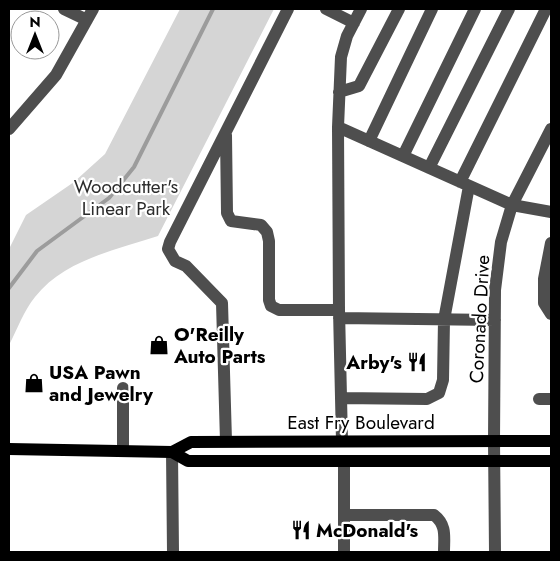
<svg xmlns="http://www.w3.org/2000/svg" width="560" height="561" viewBox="0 0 560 561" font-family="Jost,sans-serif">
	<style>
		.green { fill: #d5d5d5 }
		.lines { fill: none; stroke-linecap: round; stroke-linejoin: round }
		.stream { stroke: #9c9c9c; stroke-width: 4 }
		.minor { stroke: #4e4e4e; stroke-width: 12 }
		.major { stroke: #000; stroke-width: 12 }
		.labels { text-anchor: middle; stroke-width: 4.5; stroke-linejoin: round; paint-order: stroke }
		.park-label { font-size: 19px; fill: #2c2c2c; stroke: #fff }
		.street-label { font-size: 19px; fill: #000; stroke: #fff }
		.poi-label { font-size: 19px; font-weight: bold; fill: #000; stroke: #fff; text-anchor: start }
	</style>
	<rect width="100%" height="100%" fill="#fff"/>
	<path class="green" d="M180,9H274L158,236C115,250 64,260 35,297C24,310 17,330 9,345V249L26,215L74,182L105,154Z"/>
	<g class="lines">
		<path class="stream" d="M9,288L37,251L109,198L134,167L213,9"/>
		<path class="minor" d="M64,9L87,20
			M326,9L354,23
			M339,92L359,86L399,9
			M338,127L512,205L551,212
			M9,129L56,75L93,9
			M226,135L227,213L231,221L261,225L267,232L269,241V300L271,306L279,310H339
			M369,141L432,9
			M403,156L475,9
			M429,168L509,9
			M460,182L546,9
			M551,243L544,279V303L551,314
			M339,318L495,320
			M123,388V450
			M341,398L427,399L439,393L443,380L444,320L469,186
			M539,399H551
			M226,441L222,303L186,266L175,261L168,249L170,242L288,9
			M342,441L339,310L338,127L341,57L347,36L361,9
			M172,452L173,552
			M344,461V552
			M344,515H434C447,525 444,537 444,552
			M495,552L494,441L495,290L501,242L512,205L551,129"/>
		<path class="major" d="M9,449L172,452L188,461H551
			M172,452L191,442L551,441"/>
	</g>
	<defs>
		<symbol id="shop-bare" viewBox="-9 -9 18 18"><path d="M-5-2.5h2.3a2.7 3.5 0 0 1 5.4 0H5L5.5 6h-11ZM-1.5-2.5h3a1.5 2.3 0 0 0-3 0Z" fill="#000" stroke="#fff" stroke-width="2.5" paint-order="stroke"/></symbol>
		<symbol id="restaurant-bare" viewBox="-9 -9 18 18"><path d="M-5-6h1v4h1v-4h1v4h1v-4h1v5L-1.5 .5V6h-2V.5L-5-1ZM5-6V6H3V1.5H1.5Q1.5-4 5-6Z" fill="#000" stroke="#fff" stroke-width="2.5" paint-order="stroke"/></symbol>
	</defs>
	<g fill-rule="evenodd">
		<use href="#shop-bare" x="145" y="331" width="28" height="28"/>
		<use href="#restaurant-bare" x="403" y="348" width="28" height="28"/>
		<use href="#shop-bare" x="20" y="369" width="28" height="28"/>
		<use href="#restaurant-bare" x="287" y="516" width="28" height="28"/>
	</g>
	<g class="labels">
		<g class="park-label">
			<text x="126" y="193">Woodcutter's<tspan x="126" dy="22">Linear Park</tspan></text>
		</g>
		<g class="street-label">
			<text transform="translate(479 319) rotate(-87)" y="7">Coronado Drive</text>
			<text x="361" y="429">East Fry Boulevard</text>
		</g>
		<g class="poi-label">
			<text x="174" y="341">O'Reilly<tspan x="174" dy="22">Auto Parts</tspan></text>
			<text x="402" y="369" text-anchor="end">Arby's</text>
			<text x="49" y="379">USA Pawn<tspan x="49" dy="22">and Jewelry</tspan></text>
			<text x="316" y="537">McDonald's</text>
		</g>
	</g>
	<rect width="560" height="561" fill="none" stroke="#000000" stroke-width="20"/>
	<g transform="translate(35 35)"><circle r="24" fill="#ffffff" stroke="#999999"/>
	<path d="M0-4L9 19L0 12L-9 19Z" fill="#000000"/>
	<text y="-8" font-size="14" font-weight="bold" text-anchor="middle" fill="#000000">N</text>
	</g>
</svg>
